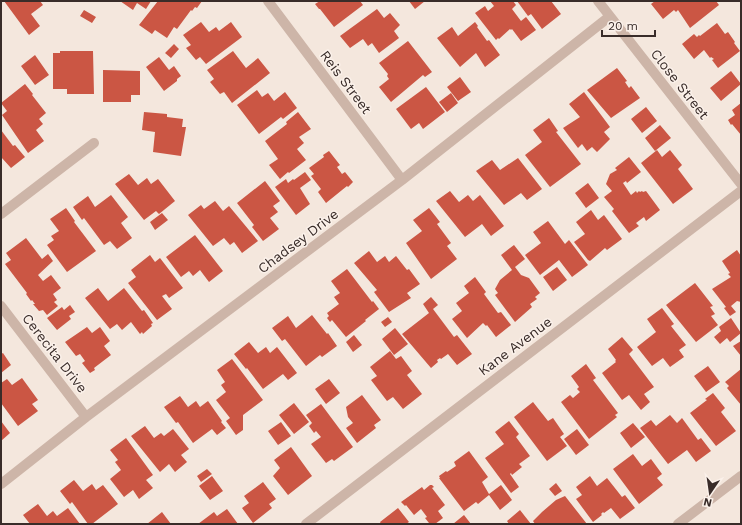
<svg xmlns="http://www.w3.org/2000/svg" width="742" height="525" viewBox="0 0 742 525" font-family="'Work Sans',sans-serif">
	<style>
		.building { fill: #cb5644 }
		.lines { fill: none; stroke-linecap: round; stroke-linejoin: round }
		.minor { stroke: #cdb5a8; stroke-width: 10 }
		.labels { text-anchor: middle; stroke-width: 3; stroke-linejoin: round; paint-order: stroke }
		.street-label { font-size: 14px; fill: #392c29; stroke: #fbf1ea }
	</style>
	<rect width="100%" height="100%" fill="#f4e7dd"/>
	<path class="building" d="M4,1H40L43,5L31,14L40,26L29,35Z
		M120,1H151L146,9L137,3L133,10Z
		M158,1H202L197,8L195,7L192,11L191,10L177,29L174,27L167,38L155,30L152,34L139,25Z
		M320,1H360L363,5L334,27L320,9H319L315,4Z
		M409,1H425L415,9Z
		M490,1H513L516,5L512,9L521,21L526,17L536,30L521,41L512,29L511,30L510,29L499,39L498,38L496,40L475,13L485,6L488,11L494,6Z
		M517,1H551L561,14L542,29L531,14L528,16Z
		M655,1H716L719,5L690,28L678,10L676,12L674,10L663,19L651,4Z
		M377,9L384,18L390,13L400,25L394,31L399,38L379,53L372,43L368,46L363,39L350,48L340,36Z
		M84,10L96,17L92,23L80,16Z
		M201,22L209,32L216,27L219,31L231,22L242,37L206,64L200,57L196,60L186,48L191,45L183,35Z
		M475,22L478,26L477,27L487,41L489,40L500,55L485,67L476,53L460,67L437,38L452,27L458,36Z
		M717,23L725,34L728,32L735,42L734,43L740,51L718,68L712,60L714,59L711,57L710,58L704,50L694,59L682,44L694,34L697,37L699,35L700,36Z
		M408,41L432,72L425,77L423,75L391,102L379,87L389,79L387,76L388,74L379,63Z
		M174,44L179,49L171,58L165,53Z
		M60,51H93L94,94H67V89H53V53H60Z
		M233,51L246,68L258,58L270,73L232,103L224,92L220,94L210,82L214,79L207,70Z
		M35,55L49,75L35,85L21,66Z
		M159,57L169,70L174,66L181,76L177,79V81L164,91L146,67Z
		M617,68L627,81L625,82L629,88L631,86L640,98L611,118L587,90Z
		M103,70L140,71V95H131V102H103Z
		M731,71L741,84L721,101L710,88Z
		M460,77L471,92L458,101L447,87Z
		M25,84L33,94L32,95L46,113L39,119L43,124L36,130L44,141L28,153L2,115L7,111L1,103Z
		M426,87L445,112L423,129L419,123L411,129L396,109Z
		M257,90L262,97L268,93L274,101L285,92L297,108L283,119L281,117L259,134L237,105Z
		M584,92L610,127L604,132L610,139L597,152L592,147L587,151L582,144L578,148L563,128L580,117L569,104Z
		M451,93L458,103L447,112L439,102Z
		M741,103V135L732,124L731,125L728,120L735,115L732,110Z
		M646,107L657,121L642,133L631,119Z
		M144,112L167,114V117L183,119L182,127H186L181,156L153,152L155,132L142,130Z
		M298,112L311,129L299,137L304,143L297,149L306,160L289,173L288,172L280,179L269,165L278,159L265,141L287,124L286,122Z
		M549,118L558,131L556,132L581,164L550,187L525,155L542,142L533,130Z
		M660,125L671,138L655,151L645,138Z
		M1,130L13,146L15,145L25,157L11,168L1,157Z
		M657,150L662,157L670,150L682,165L678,169L693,189L673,204L641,163Z
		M329,151L340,165L337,167L342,174L345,172L353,182L348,187L347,186L326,203L318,192L321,189L311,176L314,174L309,168L324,157L323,155Z
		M629,157L641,172L627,183L626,181L623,183L631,195L636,191L637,193L639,191L640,192L642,191L643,192L646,191L660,210L646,221L644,217L636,223L639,226L629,233L612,211L614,209L604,197L612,191L606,184L610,174L617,170L615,168Z
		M518,158L542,189L527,200L521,193L504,205L476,171L492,160L500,170Z
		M305,172L311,180L300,188L310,204L296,215L275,187L286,179L288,183L293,179L294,180Z
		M129,174L138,185L147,178L151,184L158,179L175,201L159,214L156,211L144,220L115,184Z
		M265,181L280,201L273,206L278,212L270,218L279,229L263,241L252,227L254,225L237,203Z
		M588,183L599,198L586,208L575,193Z
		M450,191L459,202L468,195L473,201L480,195L504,226L491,236L482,224L465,237L436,201Z
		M111,195L128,217L121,223L132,238L117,249L110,241L104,245L84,218L82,220L73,207L88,196L95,207Z
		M215,201L223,211L229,206L258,241L242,253L234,242L230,245L224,238L213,246L188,215L201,205L204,209Z
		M66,208L75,221L74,222L96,251L67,272L47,245L54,240L51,236L59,231L50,219Z
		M429,208L440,222L437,224L451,243L447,246L457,259L431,279L406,243L422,231L413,220Z
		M591,210L598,220L604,215L622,239L607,250L605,248L590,261L588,260L574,242L585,234L576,222Z
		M162,213L168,220L155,230L150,222Z
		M548,221L565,244L569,240L588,265L572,277L559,260L540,275L525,255L541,243L533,232Z
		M195,235L223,271L209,282L200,270L193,276L189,271L181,277L166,257Z
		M26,238L42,259L48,254L53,261L38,275L43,281L51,275L61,288L53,294L57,300L54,302L58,306L47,315L43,310L39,311L33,304H35L32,300L31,301L26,294L27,293L5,264L11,260L6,253Z
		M514,245L525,259L515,267L521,275L529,278L540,293L535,297L537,299L530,304L532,307L515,322L495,295L498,293L495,289L500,280L512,270L501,255Z
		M737,250L741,256V302L737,301L731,306L736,312L730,316L724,308L726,307L712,289L731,277L728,274L730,273L722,261Z
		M369,251L377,262L385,256L389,262L396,256L407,270L409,269L420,284L407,293L411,298L389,312L374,292L377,290L354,263Z
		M150,255L155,262L160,258L183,288L169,298L166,294L162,296L172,309L157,320L128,283L136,277L131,270Z
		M557,267L567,280L553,291L543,277Z
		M347,269L372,302L373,301L379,309L365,320L366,321L346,337L332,320L330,322L327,318L329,316L327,313L339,304L334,297L340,293L331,281Z
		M475,277L486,292L484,294L498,313L501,312L511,325L496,337L487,325L486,326L483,323L467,338L452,319L462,311L456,303L469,293L464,286Z
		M695,283L713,306L710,307L715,314L711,316L718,325L696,342L666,305Z
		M98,288L108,301L124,288L142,311L144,310L153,323L151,324L152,326L143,334L142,332L140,334L131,322L122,330L117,324L110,329L85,298Z
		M431,297L438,305L433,309L454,337L457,335L472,354L457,365L448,354L441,359L440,358L437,360L438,362L431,368L402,334L429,313L423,304Z
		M70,305L75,312L69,316L71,319L57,330L47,318L62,307L64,310Z
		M662,308L674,324L671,326L686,345L679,350L684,357L670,367L663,358L652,366L637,347L656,332L647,319Z
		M312,315L327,334L328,333L337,346L322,357L320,355L306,366L285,339L282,341L272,328L288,316L296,328Z
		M388,317L392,322L385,327L381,322Z
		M731,318L741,333L730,342L727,338L720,344L714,337L721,331L719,327Z
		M87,327L92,333L100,327L110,341L104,346L111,355L94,368L95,370L90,373L82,363L85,361L80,354L76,356L65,342Z
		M395,328L408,344L394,355L382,339Z
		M354,335L362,345L353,352L346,342Z
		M622,337L633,350L629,354L654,387L644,394L650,402L641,410L629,395L622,400L602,373L616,362L615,361L616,360L608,349Z
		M741,341V356L733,346Z
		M249,342L258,353L266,347L270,353L277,347L297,373L288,380L283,374L263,389L247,368L246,369L234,354Z
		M390,351L396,359L401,356L412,371L407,375L422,394L403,409L393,397L387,401L371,380L377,376L370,367Z
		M3,353L11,365L1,373V354Z
		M232,359L263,400L243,415V430L236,435L226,421L230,418L216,400L226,392L221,385L225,382L217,370Z
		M586,364L596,378L593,380L618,413L615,415L617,417L589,439L561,402L570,395L573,398L580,392L577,389L579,387L571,376Z
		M708,366L720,382L706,392L694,376Z
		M741,369V405L727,388L729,386L725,382Z
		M22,378L38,400L32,404L38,411L18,426L1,403V383L7,379L12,385Z
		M329,379L340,393L326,404L315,389Z
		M713,393L725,408L721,412L736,431L716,446L690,413L707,400L705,399Z
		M362,395L381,420L374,425L376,428L357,443L346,428L353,423L348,417L346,407Z
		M180,396L188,407L196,401L200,407L208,401L222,421L221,422L226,428L217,435L212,429L193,443L178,422L176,423L164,407Z
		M533,402L548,421L553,418L564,434L560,437L567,446L547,461L514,417Z
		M294,403L309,422L294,434L279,415Z
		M321,404L353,447L334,461L332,459L326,463L311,444L321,437L316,431L314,433L309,426L312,423L306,415Z
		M670,415L677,423L682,418L698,440L701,438L711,451L696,462L687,450L668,464L640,428L651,420L656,426Z
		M1,421L10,433L1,441Z
		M509,421L519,434L516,437L530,456L519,464L522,467L512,475L511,473L510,474L519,487L511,493L485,458L504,444L495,432Z
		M281,422L291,436L278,445L268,431Z
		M633,423L645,437L631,448L620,433Z
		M145,426L154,438L161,433L164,436L173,429L189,449L181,455L187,462L175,472L169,464L160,472L131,436Z
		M577,429L589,445L576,455L564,439Z
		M126,438L153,475L146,480L153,488L139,499L133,490L124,497L110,479L121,470L115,462L118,460L110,450Z
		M291,447L312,476L288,495L273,476L280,468L274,460Z
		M469,451L488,477L482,482L489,494L501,485L512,500L500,510L489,495L478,504L476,502L464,511L439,478H440L439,476L446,471L447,472L456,466L454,462Z
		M633,454L642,466L651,459L662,474L657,478L663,485L639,504L613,469Z
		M207,469L212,474L201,482L197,476Z
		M212,476L223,491L210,500L199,486Z
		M590,476L597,486L607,478L622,497L625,495L635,508L620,519L611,508L604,513L603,512L601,514L602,515L593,522L576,499L582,495L576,487Z
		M74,480L83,491L92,484L96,490L103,485L118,504L92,524H88L72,502L70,504L60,491Z
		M263,482L276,499L269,504L272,508L253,523L242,508L249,503L244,496Z
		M556,483L562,491L555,496L549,489Z
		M430,485H432L434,487L432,488L445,505L438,511L443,518L435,524H428L429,523L425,518L427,517L421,509L414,515L406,505L405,506L401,502L422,487L424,490Z
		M565,496L587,524H535L533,521L542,512L556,500Z
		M38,504L47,516L53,511L57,516L68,508L80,524H30L23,515Z
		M398,508L409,522L406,524H381L380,522Z
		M227,509L238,524H198L214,512L217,516Z
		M520,510L531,524H509L507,521Z
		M162,512L171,524H147Z
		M464,515L471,524H453Z"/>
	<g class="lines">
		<path class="minor" d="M268,1L402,180
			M598,1L741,184
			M1,214L94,143
			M1,306L86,417
			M1,484L86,417L402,180L609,17
			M306,524L741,191
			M678,524L741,476"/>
	</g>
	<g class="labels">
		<g class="street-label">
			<text transform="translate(346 82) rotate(53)" y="5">Reis Street</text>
			<text transform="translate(680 84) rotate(52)" y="5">Close Street</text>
			<text transform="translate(298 241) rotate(-37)" y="5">Chadsey Drive</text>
			<text transform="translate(515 346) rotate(-37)" y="5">Kane Avenue</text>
			<text transform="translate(55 353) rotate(52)" y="5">Cerecita Drive</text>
		</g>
	</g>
	<rect width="742" height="525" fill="none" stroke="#392c29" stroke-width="4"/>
	<g transform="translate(710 493) rotate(193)" stroke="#fbf1ea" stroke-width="3" paint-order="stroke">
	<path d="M0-3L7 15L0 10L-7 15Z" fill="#392c29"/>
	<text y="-6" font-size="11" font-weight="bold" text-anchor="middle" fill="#392c29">N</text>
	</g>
	<path d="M602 30v6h53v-6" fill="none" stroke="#392c29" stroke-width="2"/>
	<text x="608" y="30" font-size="12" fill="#392c29" stroke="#fbf1ea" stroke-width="3" paint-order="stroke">20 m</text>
</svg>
